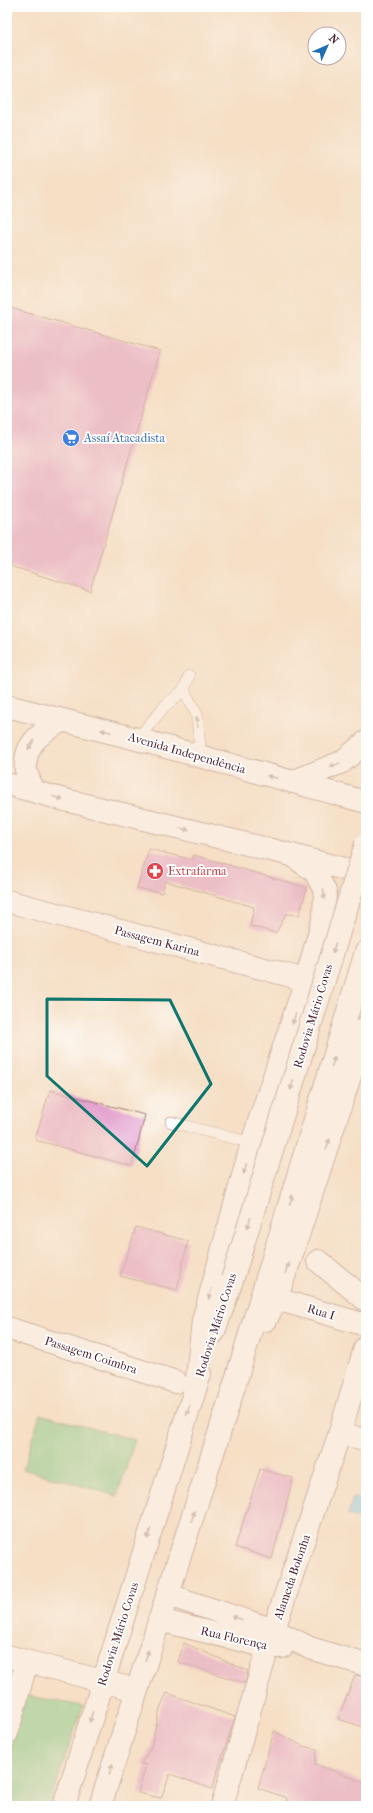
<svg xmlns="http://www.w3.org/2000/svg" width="373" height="1813" viewBox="0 0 373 1813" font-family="'IM FELL French Canon',serif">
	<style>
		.green { fill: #81cc8a; stroke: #66765a }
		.water { fill: #65c5e3; stroke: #587287 }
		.building { fill: #e199ca }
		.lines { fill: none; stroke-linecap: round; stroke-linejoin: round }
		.lane-casing { stroke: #a07f78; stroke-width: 12 }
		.street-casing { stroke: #a07f78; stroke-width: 24 }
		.primary-casing { stroke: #a07f78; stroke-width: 24 }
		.lane { stroke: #fff; stroke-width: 11 }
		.street { stroke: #fff; stroke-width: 22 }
		.primary { stroke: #fff; stroke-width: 22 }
		.primary-bridge-casing { stroke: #a07f78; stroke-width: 24; stroke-linecap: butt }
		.primary-bridge { stroke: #fff; stroke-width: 22 }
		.oneway { fill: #ae9aa0 }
		.marked { fill: none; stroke: #0f766e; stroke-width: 3; stroke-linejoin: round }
		.labels { text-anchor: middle; stroke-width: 3.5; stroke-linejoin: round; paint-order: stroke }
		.shop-label { font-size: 12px; fill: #366cbe; stroke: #fff; text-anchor: start }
		.street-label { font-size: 12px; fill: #4a1f2b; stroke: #fff }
		.health-label { font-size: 12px; fill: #be3a42; stroke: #fff; text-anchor: start }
	</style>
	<rect width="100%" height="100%" fill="#fff"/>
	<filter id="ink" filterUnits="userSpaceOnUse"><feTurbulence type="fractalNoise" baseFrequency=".025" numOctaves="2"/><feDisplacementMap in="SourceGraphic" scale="8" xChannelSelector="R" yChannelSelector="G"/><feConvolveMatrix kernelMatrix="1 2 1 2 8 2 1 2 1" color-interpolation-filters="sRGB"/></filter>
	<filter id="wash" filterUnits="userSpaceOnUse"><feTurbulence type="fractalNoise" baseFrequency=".012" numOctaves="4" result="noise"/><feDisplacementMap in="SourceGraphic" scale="16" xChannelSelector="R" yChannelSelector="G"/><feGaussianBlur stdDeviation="0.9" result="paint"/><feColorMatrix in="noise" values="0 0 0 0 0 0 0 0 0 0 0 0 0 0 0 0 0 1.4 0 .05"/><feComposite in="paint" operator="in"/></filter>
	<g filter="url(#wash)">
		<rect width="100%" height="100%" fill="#f5dfc5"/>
		<path class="green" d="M40,1414L135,1440L117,1496L23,1469Z
			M23,1695L83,1706L49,1806H7V1765Z"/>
		<path class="water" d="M353,1497L366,1501V1521L348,1515Z"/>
		<g id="blocks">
			<path class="building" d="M7,307L160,351L90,591L7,565Z
				M149,849L193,860L194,855L307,888L299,915L286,914L276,933L250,926L254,907L165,881L162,893L137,888Z
				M50,1090L145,1115L132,1166L35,1140Z
				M136,1227L188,1241L177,1290L120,1276Z
				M260,1469L293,1478L272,1559L235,1547Z
				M184,1643L248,1671L245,1683L178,1662Z
				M355,1675L366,1677V1728L338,1719Z
				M167,1693L235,1717L212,1789L170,1774L161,1798L138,1793L146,1765L141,1764L151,1747L160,1708Z
				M274,1731L303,1746L317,1749L315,1764L366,1783V1806H285L287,1798L258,1788Z"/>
		</g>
	</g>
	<g filter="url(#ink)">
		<use href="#blocks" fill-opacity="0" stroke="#a07f78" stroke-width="1"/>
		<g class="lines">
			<defs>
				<path id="lane" d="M184,690L197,715L201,758
					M137,739L165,706L184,690L189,676
					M171,1122L252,1143"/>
				<path id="street" d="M7,901L306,980
					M318,1261L366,1300
					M276,1299L366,1325
					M7,1328L176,1382
					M340,1432L366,1441
					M168,1595L274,1630L310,1648L366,1665
					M159,1620L268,1647H282
					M7,1656L136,1690
					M7,1733L27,1661
					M222,1806L268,1647L340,1432L365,1348"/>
				<path id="primary" d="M7,706L137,739L366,802
					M292,782L342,762L366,742
					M7,784L61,799L292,855L366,875
					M34,791C31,784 27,777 26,770C23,743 42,733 61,721
					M266,1320L276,1299L292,1254L366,1027
					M214,1332L232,1280
					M196,1387L203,1321L252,1143L306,980L324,916L325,891L315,872L292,855
					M64,1806L200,1374
					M100,1806L232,1393L366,952"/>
			</defs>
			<use href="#lane" class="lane-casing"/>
			<use href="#street" class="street-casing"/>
			<use href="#primary" class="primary-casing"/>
			<use href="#lane" class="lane"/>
			<use href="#street" class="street"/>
			<use href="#primary" class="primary"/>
			<defs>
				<path id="primary-bridge" d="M232,1280L366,844"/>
			</defs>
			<use href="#primary-bridge" class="primary-bridge-casing"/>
			<use href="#primary-bridge" class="primary-bridge"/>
		</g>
		<defs><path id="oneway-solid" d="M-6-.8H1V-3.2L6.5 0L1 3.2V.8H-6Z"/></defs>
		<g class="oneway">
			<use href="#oneway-solid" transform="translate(197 722) rotate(-96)"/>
			<use href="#oneway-solid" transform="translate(106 731) rotate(-166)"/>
			<use href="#oneway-solid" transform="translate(31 745) rotate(123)"/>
			<use href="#oneway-solid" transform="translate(335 765) rotate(158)"/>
			<use href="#oneway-solid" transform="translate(272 777) rotate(-165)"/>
			<use href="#oneway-solid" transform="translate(58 798) rotate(16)"/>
			<use href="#oneway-solid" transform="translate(184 829) rotate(14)"/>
			<use href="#oneway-solid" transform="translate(324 894) rotate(83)"/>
			<use href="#oneway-solid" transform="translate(334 948) rotate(107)"/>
			<use href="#oneway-solid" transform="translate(294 1019) rotate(108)"/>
			<use href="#oneway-solid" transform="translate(333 1062) rotate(-73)"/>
			<use href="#oneway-solid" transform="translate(292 1085) rotate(107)"/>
			<use href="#oneway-solid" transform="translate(328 1144) rotate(-72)"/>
			<use href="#oneway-solid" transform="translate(245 1169) rotate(105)"/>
			<use href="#oneway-solid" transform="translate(291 1200) rotate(-73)"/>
			<use href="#oneway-solid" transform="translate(249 1223) rotate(107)"/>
			<use href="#oneway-solid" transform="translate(287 1268) rotate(-71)"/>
			<use href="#oneway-solid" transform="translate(210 1294) rotate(105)"/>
			<use href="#oneway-solid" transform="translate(188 1410) rotate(108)"/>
			<use href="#oneway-solid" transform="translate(193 1516) rotate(-72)"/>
			<use href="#oneway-solid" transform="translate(149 1534) rotate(108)"/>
			<use href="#oneway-solid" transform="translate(237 1618) rotate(-162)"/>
			<use href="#oneway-solid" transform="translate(147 1655) rotate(-72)"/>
			<use href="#oneway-solid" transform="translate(91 1717) rotate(107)"/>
			<use href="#oneway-solid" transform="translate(111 1769) rotate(-73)"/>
		</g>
	</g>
	<path d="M0 0H373V1813H0ZM47,999L170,1000L211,1084L147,1166L47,1076Z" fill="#f5dfc5" fill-opacity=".55" fill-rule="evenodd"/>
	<path class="marked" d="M47,999L170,1000L211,1084L147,1166L47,1076Z"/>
	<defs>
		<symbol id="supermarket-disc" viewBox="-11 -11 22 22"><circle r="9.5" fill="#3f7fe0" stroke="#fff"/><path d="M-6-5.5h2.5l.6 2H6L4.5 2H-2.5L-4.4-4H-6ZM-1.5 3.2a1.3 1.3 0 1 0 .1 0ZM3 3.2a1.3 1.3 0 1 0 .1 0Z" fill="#fff"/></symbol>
		<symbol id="pharmacy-disc" viewBox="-11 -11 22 22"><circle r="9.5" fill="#e0444e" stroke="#fff"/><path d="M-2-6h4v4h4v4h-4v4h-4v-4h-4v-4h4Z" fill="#fff"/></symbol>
	</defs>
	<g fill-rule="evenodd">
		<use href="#supermarket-disc" x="61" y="428" width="20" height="20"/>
		<use href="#pharmacy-disc" x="145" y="861" width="20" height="20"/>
	</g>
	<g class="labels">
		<g class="shop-label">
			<text x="84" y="442">Assaí Atacadista</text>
		</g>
		<g class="street-label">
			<text transform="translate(187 753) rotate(16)" y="4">Avenida Independência</text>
			<text transform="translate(157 941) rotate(15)" y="4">Passagem Karina</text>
			<text transform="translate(313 1016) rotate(-73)" y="4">Rodovia Mário Covas</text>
			<text transform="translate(321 1312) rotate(17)" y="4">Rua I</text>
			<text transform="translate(216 1325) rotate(-72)" y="4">Rodovia Mário Covas</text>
			<text transform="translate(91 1355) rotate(18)" y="4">Passagem Coimbra</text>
			<text transform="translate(292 1577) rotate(-71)" y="4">Alameda Bolonha</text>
			<text transform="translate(118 1634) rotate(-72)" y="4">Rodovia Mário Covas</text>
			<text transform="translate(234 1638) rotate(13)" y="4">Rua Florença</text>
		</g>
		<g class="health-label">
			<text x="168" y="875">Extrafarma</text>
		</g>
	</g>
	<rect width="373" height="1813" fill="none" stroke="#fff" stroke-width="24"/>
	<g transform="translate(327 46) rotate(45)"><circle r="19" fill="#ffffff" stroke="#b7a5aa"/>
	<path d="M0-3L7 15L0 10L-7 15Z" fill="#1f6fb2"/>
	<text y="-6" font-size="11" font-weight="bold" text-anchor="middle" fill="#4a1f2b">N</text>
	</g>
</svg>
